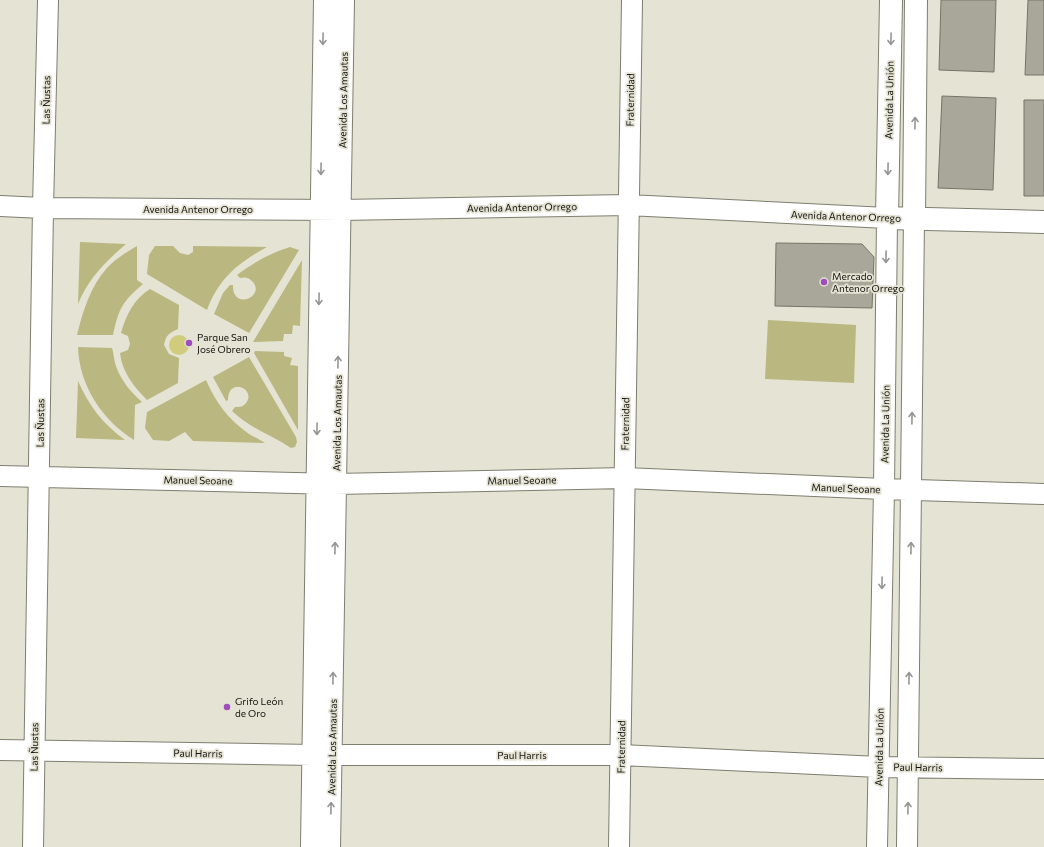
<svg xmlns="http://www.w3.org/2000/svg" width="1044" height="847" viewBox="0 0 1044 847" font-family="Commissioner,sans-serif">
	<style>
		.green { fill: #bab880 }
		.water { fill: #d0cc7d }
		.building { fill: #a8a799; stroke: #757567 }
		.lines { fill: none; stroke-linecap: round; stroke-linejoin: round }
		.street-casing { stroke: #7e7e70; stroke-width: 22 }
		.secondary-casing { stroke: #7e7e70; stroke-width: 24 }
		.street { stroke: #fff; stroke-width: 20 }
		.secondary { stroke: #fff; stroke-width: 22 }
		.oneway { stroke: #959593 }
		.poi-dot { fill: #9f4dbd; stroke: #e4e3d4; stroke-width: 1.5 }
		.labels { text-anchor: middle; stroke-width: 3.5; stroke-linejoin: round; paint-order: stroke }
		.street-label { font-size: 10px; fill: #14130e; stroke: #e4e3d4 }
		.poi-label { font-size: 10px; fill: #14130e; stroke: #e4e3d4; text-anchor: start }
	</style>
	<rect width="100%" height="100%" fill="#e4e3d4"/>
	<path class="green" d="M80,242L126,244C106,261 88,279 78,304Z
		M137,246V280L143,284C122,302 119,308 113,335H77C83,311 90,287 107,268C115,259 127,252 137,246Z
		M155,246H173L180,253L188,255L193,252V246L267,247C238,263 219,278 207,310L147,274L149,255Z
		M290,247L299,250L249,333L214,314L223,293L230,285H233C232,312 267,296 252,281C248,277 245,277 240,278L237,275C254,262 271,253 290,247Z
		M302,260L300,326L293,325L292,334H284L283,341L253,342Z
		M150,289L179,305L178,329C169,333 166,335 164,345L169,354L179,358L178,383L147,400C134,387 122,372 120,353L128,350L130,344L128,336L121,333C126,315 134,299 150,289Z
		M768,320L856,325L854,383L765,379Z
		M78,347L112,348C114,354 114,361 116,366C121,381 131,392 142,402L135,405L134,440C102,420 79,385 78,347Z
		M255,351L284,352V356L292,358L290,365L298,366V430L254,353Z
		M249,357L296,437L297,442L295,447L291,448C270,434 251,429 232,411L235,407C240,407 243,407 246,403C257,389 228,376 228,400L226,401L213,377Z
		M206,380C216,403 228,419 249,434C254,437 261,440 265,443L193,441L185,432L169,441L153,440L145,428L147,412Z
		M78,381C89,406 103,424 125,440L76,438Z"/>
	<path class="water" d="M169 345a10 10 0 1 1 20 0a10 10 0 1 1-20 0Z"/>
	<path class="building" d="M941,0H996L994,72L939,70Z
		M1028,0H1044V75H1025Z
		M942,96L996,98L993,190L938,188Z
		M1024,100H1044V196H1024Z
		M776,243L862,244L874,257L872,308L775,306Z"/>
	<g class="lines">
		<defs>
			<path id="street" d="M0,206L43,208L341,210L628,205L887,218L884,489L877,847
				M0,476L335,484L625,478L884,489L1044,494
				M0,750L313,755H621L879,767L1044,769
				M33,847L43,208L48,0
				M311,847L324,0
				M330,847L344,0
				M619,847L632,0
				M907,847L914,218"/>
			<path id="secondary" d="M891,0L887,218L1044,222
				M914,218L916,0"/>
		</defs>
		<use href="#street" class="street-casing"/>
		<use href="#secondary" class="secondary-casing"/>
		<use href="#street" class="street"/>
		<use href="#secondary" class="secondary"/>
	</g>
	<defs><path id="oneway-shaft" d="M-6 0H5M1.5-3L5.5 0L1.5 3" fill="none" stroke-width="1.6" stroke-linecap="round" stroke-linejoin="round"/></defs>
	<g class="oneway">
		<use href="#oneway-shaft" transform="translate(323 39) rotate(91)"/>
		<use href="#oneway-shaft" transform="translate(891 39) rotate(91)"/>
		<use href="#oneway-shaft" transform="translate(915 123) rotate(-89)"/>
		<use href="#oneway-shaft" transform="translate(321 169) rotate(91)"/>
		<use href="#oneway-shaft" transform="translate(888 169) rotate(91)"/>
		<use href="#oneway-shaft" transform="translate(886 257) rotate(91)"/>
		<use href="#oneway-shaft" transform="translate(319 299) rotate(91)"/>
		<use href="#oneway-shaft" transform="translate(338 362) rotate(-89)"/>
		<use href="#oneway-shaft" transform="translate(912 418) rotate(-89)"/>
		<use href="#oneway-shaft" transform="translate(317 429) rotate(91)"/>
		<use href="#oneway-shaft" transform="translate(335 548) rotate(-89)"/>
		<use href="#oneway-shaft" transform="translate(911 548) rotate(-89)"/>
		<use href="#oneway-shaft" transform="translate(882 583) rotate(91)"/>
		<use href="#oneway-shaft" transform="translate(333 678) rotate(-89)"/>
		<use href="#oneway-shaft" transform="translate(909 678) rotate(-89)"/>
		<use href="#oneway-shaft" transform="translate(331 808) rotate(-89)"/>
		<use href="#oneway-shaft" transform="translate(908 808) rotate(-89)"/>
	</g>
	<g class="poi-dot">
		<circle cx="824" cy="282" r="4"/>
		<circle cx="189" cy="343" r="4"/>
		<circle cx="227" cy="707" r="4"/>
	</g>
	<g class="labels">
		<g class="street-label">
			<text transform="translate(46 100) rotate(-89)" y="4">Las Ñustas</text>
			<text transform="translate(343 100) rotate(-89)" y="4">Avenida Los Amautas</text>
			<text transform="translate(630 100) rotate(-89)" y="4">Fraternidad</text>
			<text transform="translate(889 100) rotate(-89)" y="4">Avenida La Unión</text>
			<text transform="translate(522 207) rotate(-1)" y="4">Avenida Antenor Orrego</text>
			<text x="198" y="213">Avenida Antenor Orrego</text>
			<text transform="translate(846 216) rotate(2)" y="4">Avenida Antenor Orrego</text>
			<text transform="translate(40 423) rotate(-89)" y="4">Las Ñustas</text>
			<text transform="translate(337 423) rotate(-89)" y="4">Avenida Los Amautas</text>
			<text transform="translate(625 424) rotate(-89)" y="4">Fraternidad</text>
			<text transform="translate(885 424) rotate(-89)" y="4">Avenida La Unión</text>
			<text transform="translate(198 480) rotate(1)" y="4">Manuel Seoane</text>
			<text transform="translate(522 480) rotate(-1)" y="4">Manuel Seoane</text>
			<text transform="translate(846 488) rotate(2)" y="4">Manuel Seoane</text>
			<text transform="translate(34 747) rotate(-89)" y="4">Las Ñustas</text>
			<text transform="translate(332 747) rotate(-89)" y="4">Avenida Los Amautas</text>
			<text transform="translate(621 747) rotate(-89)" y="4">Fraternidad</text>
			<text transform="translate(879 747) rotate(-89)" y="4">Avenida La Unión</text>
			<text transform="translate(198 753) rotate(1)" y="4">Paul Harris</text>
			<text x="522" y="759">Paul Harris</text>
			<text transform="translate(918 767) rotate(1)" y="4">Paul Harris</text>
		</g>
		<g class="poi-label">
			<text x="832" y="280">Mercado<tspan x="832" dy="12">Antenor Orrego</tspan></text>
			<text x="197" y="341">Parque San<tspan x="197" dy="12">José Obrero</tspan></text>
			<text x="235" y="705">Grifo León<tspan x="235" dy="12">de Oro</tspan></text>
		</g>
	</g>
</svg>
